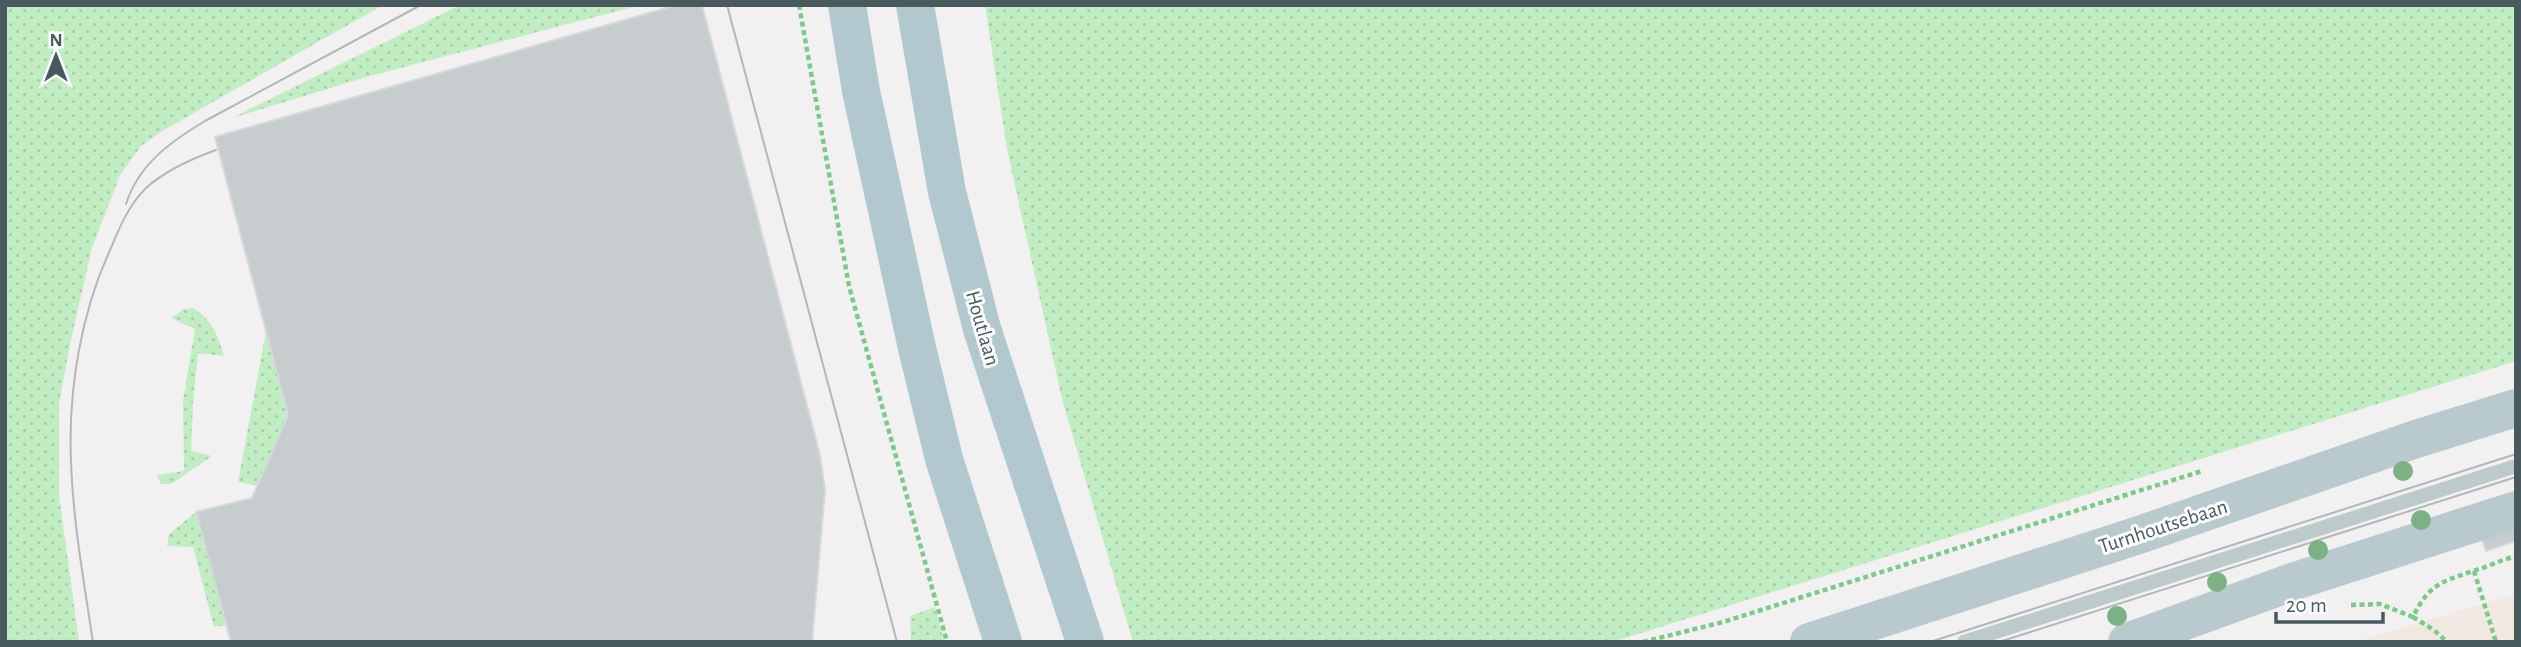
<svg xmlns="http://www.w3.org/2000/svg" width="2521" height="647" viewBox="0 0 2521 647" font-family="'Alegreya Sans',sans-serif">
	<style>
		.commercial { fill: #f1e8e2 }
		.grass { fill: url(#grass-dots) }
		.building { fill: #c7cdcf; stroke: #d4d9db; stroke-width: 2 }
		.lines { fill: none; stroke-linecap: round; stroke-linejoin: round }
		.path { stroke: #79cb86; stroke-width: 4.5; stroke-dasharray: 5 3.5; stroke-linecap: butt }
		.service { stroke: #bccacc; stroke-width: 14 }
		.secondary { stroke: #b9cace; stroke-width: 38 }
		.primary { stroke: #b1c9ce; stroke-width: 38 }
		.tram { stroke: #b2b8ba; stroke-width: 2 }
		.tree { fill: #7bb183 }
		.labels { text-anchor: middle; stroke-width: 6; stroke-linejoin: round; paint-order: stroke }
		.street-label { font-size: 21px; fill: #485a5d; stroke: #fff }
	</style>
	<defs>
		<pattern id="grass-dots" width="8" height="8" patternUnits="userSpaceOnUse" patternTransform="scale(1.75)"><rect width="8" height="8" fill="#c0eec2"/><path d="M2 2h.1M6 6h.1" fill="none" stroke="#a6cea9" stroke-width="1.8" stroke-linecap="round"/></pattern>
	</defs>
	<rect width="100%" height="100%" fill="#f2f0f1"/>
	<path class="commercial" d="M2516,594V642H2355Z"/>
	<path class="grass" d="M5,5H383L162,131L141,146L120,175L92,248L72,335L59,403V495L79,642H5Z
		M460,5H641L370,76L232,118Z
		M985,5H2516V361L1612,642H1133L1062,399L1007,149Z
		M193,308C212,320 218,335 224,356L198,353L193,403L191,451L212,456L171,484H161L157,475L184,471L183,401L195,329L171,318L184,309Z
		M266,332L288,415L258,486L238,482Z
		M196,512L226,625L214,627L193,547L167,546L169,534Z
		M935,607L944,642H911L910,616Z"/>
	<path class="building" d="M677,5H702L820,455L825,490L812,642H231L196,512L252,498L288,415L215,137Z
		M2516,527V541L2486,551L2481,537Z"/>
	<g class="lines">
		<path class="path" d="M799,5L849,286L947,642
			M2474,571L2496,642
			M2351,605L2380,604L2413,617C2429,584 2441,582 2473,571C2487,567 2501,560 2516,556
			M2413,617L2434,630L2447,642
			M1643,642L1723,622L2202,471"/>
		<path class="service" d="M1964,642L2516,466"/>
		<path class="secondary" d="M1809,642L2142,534L2416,439L2516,408
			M2127,642L2295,581L2516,510"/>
		<path class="primary" d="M847,5L861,91L917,348L944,459L1003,642
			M915,5L947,192L982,329L1085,642"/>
		<path class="tram" d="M727,5L897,642
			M126,204C139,164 170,142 205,121L421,5
			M93,642C84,582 73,522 71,461C68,390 81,312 111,248C120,226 129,205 146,188C166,170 191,159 216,150
			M1930,642L2516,454
			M1999,642L2516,477"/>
	</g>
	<g class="tree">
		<circle cx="2403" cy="471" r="10"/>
		<circle cx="2421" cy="520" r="10"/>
		<circle cx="2318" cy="550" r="10"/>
		<circle cx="2217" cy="582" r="10"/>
		<circle cx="2117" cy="616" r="10"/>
	</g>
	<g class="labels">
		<g class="street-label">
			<text transform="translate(983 328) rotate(74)" y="7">Houtlaan</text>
			<text transform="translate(2163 526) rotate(-18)" y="7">Turnhoutsebaan</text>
		</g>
	</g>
	<rect width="2521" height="647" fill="none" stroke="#485a5d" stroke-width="14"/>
	<g transform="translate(56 56)" stroke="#ffffff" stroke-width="5" paint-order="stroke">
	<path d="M0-5L12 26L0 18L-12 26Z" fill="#485a5d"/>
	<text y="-10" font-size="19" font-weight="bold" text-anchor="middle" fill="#485a5d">N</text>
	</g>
	<path d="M2276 612v10h107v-10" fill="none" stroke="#485a5d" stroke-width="3.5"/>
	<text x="2286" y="612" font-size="21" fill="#485a5d" stroke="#ffffff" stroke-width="5" paint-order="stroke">20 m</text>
</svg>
